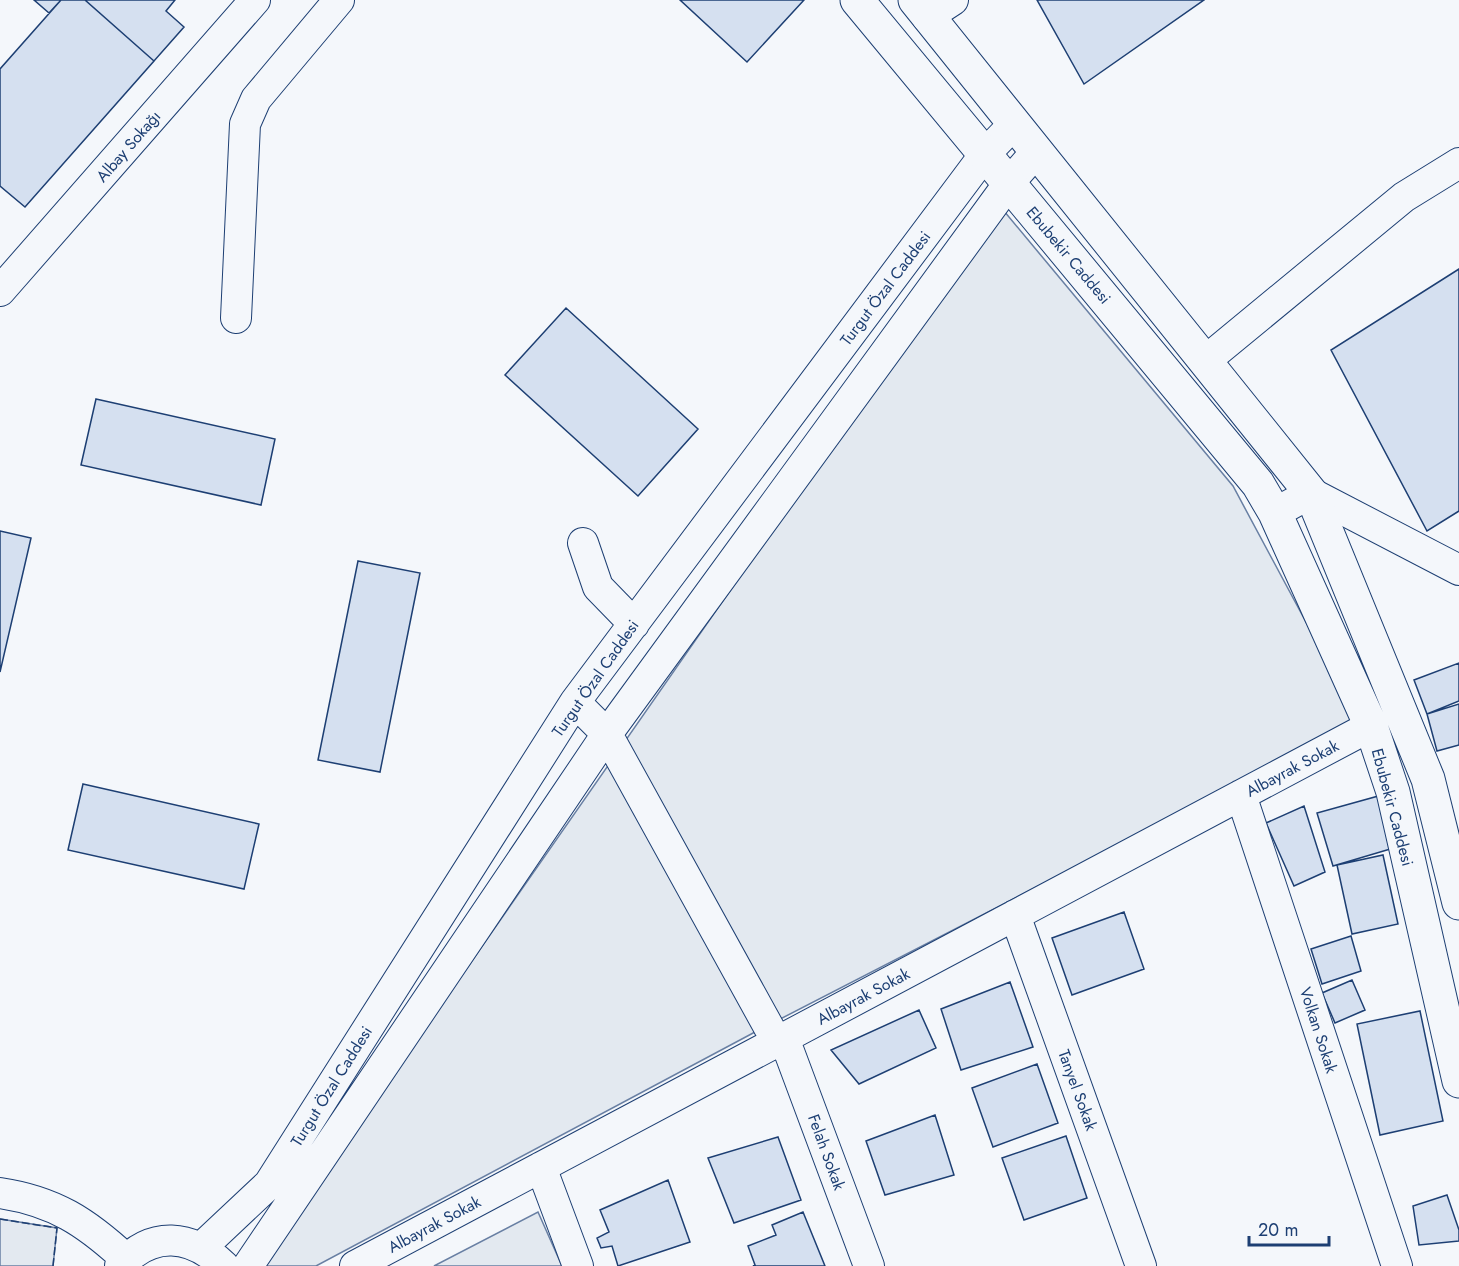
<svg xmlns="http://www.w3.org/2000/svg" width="1459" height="1266" viewBox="0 0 1459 1266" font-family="Jost,sans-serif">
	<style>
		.green { fill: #e3e9f0; stroke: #687fa3; stroke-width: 1.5 }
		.building { fill: #d5e0f0; stroke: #1d3f73; stroke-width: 1.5 }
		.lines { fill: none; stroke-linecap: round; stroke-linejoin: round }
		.minor-casing { stroke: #1d3f73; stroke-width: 32 }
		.major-casing { stroke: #1d3f73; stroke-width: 35 }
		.minor { stroke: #f4f7fb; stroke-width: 30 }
		.major { stroke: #f4f7fb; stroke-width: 33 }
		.fence { stroke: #1d3f73; stroke-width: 1.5; stroke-dasharray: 8 3; stroke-linecap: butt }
		.labels { text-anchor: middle; stroke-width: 4.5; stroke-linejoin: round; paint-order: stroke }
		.street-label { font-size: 16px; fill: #1d3f73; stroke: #f4f7fb }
	</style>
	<rect width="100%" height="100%" fill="#f4f7fb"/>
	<path class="green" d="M999,205L1233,486L1359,721L755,1032L316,1266H259Z
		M538,1212L562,1266H434Z
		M0,1219L57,1228L53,1266H0Z"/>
	<path class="building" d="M34,0H61L49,13Z
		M61,0H85L154,61L25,207L0,186V69Z
		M85,0H175L166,11L184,27L154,61Z
		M680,0H804L747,62Z
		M1037,0H1204L1084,84Z
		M1459,269V511L1427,531L1331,350Z
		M566,308L698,429L638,496L505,375Z
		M96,399L275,439L261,505L81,465Z
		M0,531L31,538L0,672Z
		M358,561L420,573L380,772L318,760Z
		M1459,663V701L1427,714L1414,680Z
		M1459,704V745L1437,751L1427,714Z
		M83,784L259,824L244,889L68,850Z
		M1382,795L1397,847L1333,866L1317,813Z
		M1304,806L1325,872L1294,886L1266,823Z
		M1383,855L1398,924L1352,934L1337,865Z
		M1124,912L1144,969L1072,995L1052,938Z
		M1351,936L1361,971L1322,984L1311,949Z
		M1352,980L1365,1010L1335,1023L1322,993Z
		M1010,982L1033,1047L961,1070L941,1009Z
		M919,1010L936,1048L859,1084L831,1050Z
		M1420,1011L1443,1121L1380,1135L1357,1024Z
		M1037,1064L1058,1123L993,1147L972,1088Z
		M935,1115L954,1175L885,1195L866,1141Z
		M1066,1136L1087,1198L1024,1220L1002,1158Z
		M778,1137L801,1200L734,1223L708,1158Z
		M668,1180L690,1242L618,1266L612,1246L601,1248L597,1238L609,1232L600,1210Z
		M1447,1195L1459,1230V1241L1419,1245L1413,1206Z
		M803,1212L825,1266H753L755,1265L748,1246L776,1235L772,1225Z"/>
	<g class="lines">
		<defs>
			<path id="minor" d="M927,17L953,0
				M0,291L255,0
				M236,318L245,124L256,99L339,0
				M1205,361L1404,197L1459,163
				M1275,513L1311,493L1459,570
				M583,543L598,587L634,624
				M575,702L607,734L777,1042
				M1241,795L1397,1266
				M1015,915L1141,1266
				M784,1038L869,1266
				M541,1167L578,1266
				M0,1193C54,1201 86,1222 126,1259
				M201,1248L269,1184L575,702L985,154L1014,124
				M120,1266C152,1230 191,1234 224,1266
				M248,1266L607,734L1009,183L1036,152
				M355,1266L1371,726"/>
			<path id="major" d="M857,0L1258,484L1275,513L1371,726L1393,792L1459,1081
				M915,0L1311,493L1428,779L1459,903"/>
		</defs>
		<use href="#minor" class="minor-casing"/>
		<use href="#major" class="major-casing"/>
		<use href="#minor" class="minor"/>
		<use href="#major" class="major"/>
		<path class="fence" d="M0,1219L57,1228L53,1266"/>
	</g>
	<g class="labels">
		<g class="street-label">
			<text transform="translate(128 146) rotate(-49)" y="6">Albay Sokağı</text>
			<text transform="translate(1069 255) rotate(50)" y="6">Ebubekir Caddesi</text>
			<text transform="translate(885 288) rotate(-53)" y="6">Turgut Özal Caddesi</text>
			<text transform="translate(595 678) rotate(-55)" y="6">Turgut Özal Caddesi</text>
			<text transform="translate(1292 768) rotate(-28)" y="6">Albayrak Sokak</text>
			<text transform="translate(1393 807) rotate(75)" y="6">Ebubekir Caddesi</text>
			<text transform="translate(863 996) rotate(-28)" y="6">Albayrak Sokak</text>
			<text transform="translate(1319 1030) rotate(72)" y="6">Volkan Sokak</text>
			<text transform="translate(331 1086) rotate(-58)" y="6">Turgut Özal Caddesi</text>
			<text transform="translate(1078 1090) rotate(70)" y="6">Tanyel Sokak</text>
			<text transform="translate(827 1152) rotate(70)" y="6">Felah Sokak</text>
			<text transform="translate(434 1224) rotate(-28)" y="6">Albayrak Sokak</text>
		</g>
	</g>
	<path d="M1249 1236v9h80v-9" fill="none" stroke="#1d3f73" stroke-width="3"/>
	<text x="1258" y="1236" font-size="18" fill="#1d3f73" stroke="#f4f7fb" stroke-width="4.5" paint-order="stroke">20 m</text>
</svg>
